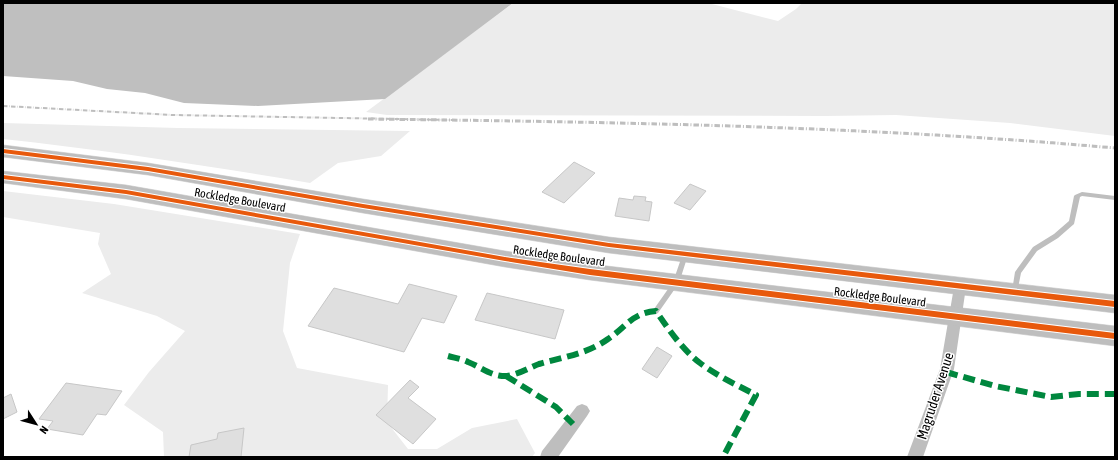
<svg xmlns="http://www.w3.org/2000/svg" width="1118" height="460" viewBox="0 0 1118 460" font-family="'Asap Condensed',sans-serif">
	<style>
		.green { fill: #ececec }
		.water { fill: #bfbfbf }
		.building { fill: #dfdfdf; stroke: #c7c7c7 }
		.lines { fill: none; stroke-linecap: round; stroke-linejoin: round }
		.primary-casing { stroke: #dbdbdb; stroke-width: 1 }
		.lane { fill: #bebebe; fill-rule: evenodd }
		.street { fill: #bebebe; fill-rule: evenodd }
		.primary { fill: #bebebe; fill-rule: evenodd }
		.rail-far1 { stroke: #bebebe; stroke-width: 2; stroke-dasharray: 4.5 1.5 0.5 1.5; stroke-linecap: butt }
		.rail { stroke: #bebebe; stroke-width: 3; stroke-dasharray: 5.5 2 1 2; stroke-linecap: butt }
		.quiet { stroke: #00873e; stroke-width: 6; stroke-dasharray: 12 6; stroke-linecap: butt }
		.cycleway-casing { stroke: #fff; stroke-width: 2 }
		.cycleway { fill: #e8590c; fill-rule: evenodd }
		.labels { text-anchor: middle; stroke-width: 3; stroke-linejoin: round; paint-order: stroke }
		.street-label { font-size: 12px; fill: #000; stroke: #fff }
		.near-street-label { font-size: 14px; fill: #000; stroke: #fff }
	</style>
	<rect width="100%" height="100%" fill="#fff"/>
	<path class="green" d="M516,3H708L778,21L796,9L802,3H1115V136L1010,123L896,115L825,116L387,115L366,112L512,4Z
		M3,123L178,128L410,131L381,156L338,163L310,183C208,166 106,150 3,139Z
		M3,191L114,204L300,234L290,263L283,331L297,368L388,385L387,422L408,449H437L472,428L517,419L535,453L532,457H164L163,432L124,405L149,372L185,331L157,316L82,293L111,274L98,244L100,233L3,217Z"/>
	<path class="water" d="M3,3H513L385,99L258,106L184,103L145,93L107,89L73,81L3,76Z"/>
	<path class="building" d="M574,162L595,173L564,203L542,192Z
		M690,184L706,191L690,210L674,203Z
		M634,196L646,197L645,201L652,202L649,221L615,216L619,198L633,200Z
		M409,284L457,296L444,323L422,318L404,352L308,326L334,288L398,304Z
		M487,293L564,310L555,339L475,320Z
		M657,347L672,356L657,378L642,369Z
		M410,380L419,387L408,398L436,419L413,444L376,415Z
		M66,383L122,391L106,415L97,414L83,435L47,429L53,421L39,419Z
		M11,394L17,412L3,419V398Z
		M244,428L241,457H189L191,445L217,439L218,433Z"/>
	<g class="lines">
		<defs>
			<path id="primary" d="M3,145L148,163L363,199L609,237L1115,295V313L609,253L363,213L148,175L3,157Z
				M3,171L126,185L505,251L590,264L1115,326V346L590,280L505,267L126,199L3,183Z"/>
		</defs>
		<use href="#primary" class="primary-casing"/>
		<path class="lane" d="M1082,192L1115,196V200L1082,196L1080,197L1074,224L1058,238L1037,251L1021,273L1017,293L1015,294L1013,293L1012,291L1015,272L1033,247L1054,234L1069,221L1074,196L1075,195Z
			M683,253H687L688,255L679,283L658,313L656,314L654,313L653,311L654,309L673,282Z"/>
		<path class="street" d="M960,282L965,283L966,287L954,369L923,457H907L940,369L954,287L955,283Z
			M582,404L587,406L590,411L587,416L558,457H540L542,451L577,406Z"/>
		<use href="#primary" class="primary"/>
		<path class="rail-far1" d="M3,106L173,115L452,120"/>
		<path class="rail" d="M368,119C617,122 866,126 1115,148"/>
		<path class="quiet" d="M448,356C455,358 462,359 468,362C479,366 490,375 502,376C514,377 528,368 539,364C563,357 587,354 608,339C626,327 632,313 656,311C669,330 682,349 700,363C717,376 737,385 756,395L723,457
			M946,372L995,386L1051,397L1079,394H1115
			M506,376L556,407L573,424"/>
		<defs>
			<path id="cycleway" d="M3,149L148,167L363,204L609,243L1115,301V307L609,247L363,208L148,171L3,153Z
				M3,175L126,190L505,257L590,269L1115,333V339L590,275L505,261L126,194L3,179Z"/>
		</defs>
		<use href="#cycleway" class="cycleway-casing"/>
		<use href="#cycleway" class="cycleway"/>
	</g>
	<g class="labels">
		<g class="street-label">
			<text transform="translate(240 200) rotate(10)" y="4">Rockledge Boulevard</text>
			<text transform="translate(559 256) rotate(8)" y="4">Rockledge Boulevard</text>
			<text transform="translate(880 297) rotate(7)" y="4">Rockledge Boulevard</text>
		</g>
		<g class="near-street-label">
			<text transform="translate(935 396) rotate(-72)" y="5">Magruder Avenue</text>
		</g>
	</g>
	<rect width="1118" height="460" fill="none" stroke="#000000" stroke-width="8"/>
	<g transform="translate(36 424) rotate(126)" stroke="#ffffff" stroke-width="3" paint-order="stroke">
	<path d="M0-3L7 15L0 10L-7 15Z" fill="#000000"/>
	<text y="-6" font-size="11" font-weight="bold" text-anchor="middle" fill="#000000">N</text>
	</g>
</svg>
